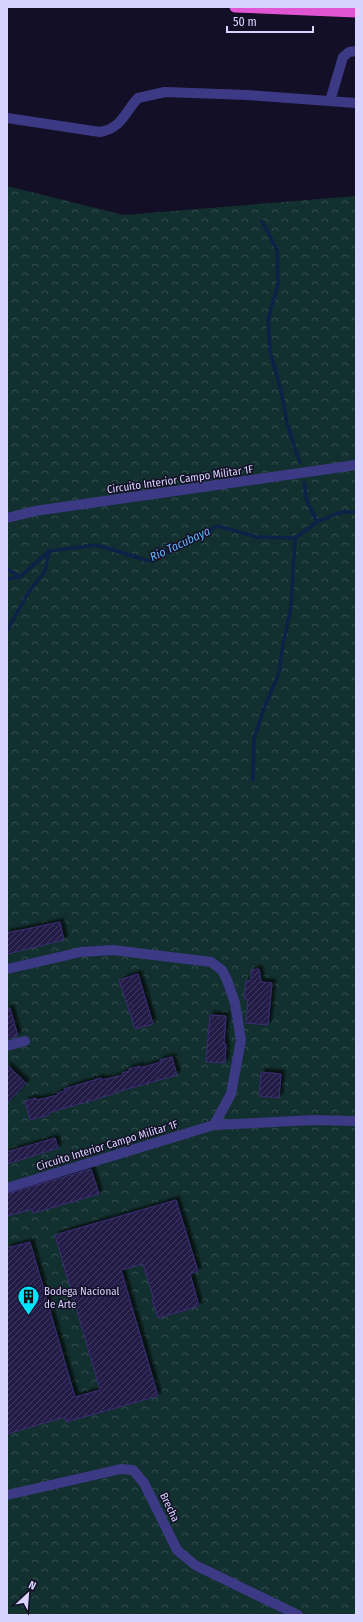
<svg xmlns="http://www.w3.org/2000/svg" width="363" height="1622" viewBox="0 0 363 1622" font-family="'Fira Sans Condensed',sans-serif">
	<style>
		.forest { fill: url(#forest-crowns) }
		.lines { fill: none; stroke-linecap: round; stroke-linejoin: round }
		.stream { stroke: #0c2248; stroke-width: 3.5 }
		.building { fill: url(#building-hatch); stroke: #3b2d73; filter: url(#shadow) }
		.pedestrian { stroke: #3d3a85; stroke-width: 10 }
		.minor { stroke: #3d3a85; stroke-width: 10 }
		.trunk { stroke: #e055d1; stroke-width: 11 }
		.labels { text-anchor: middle; stroke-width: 3; stroke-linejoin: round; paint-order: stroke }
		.street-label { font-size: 11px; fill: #d9d4ff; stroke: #130f26 }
		.poi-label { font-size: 11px; fill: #d9d4ff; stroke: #130f26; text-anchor: start }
		.water-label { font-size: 12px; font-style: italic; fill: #62b6ff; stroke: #130f26 }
	</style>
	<defs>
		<pattern id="forest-crowns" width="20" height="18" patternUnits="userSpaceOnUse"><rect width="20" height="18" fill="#12302f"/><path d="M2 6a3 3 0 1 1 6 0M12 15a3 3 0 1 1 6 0" fill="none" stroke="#344d4e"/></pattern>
		<pattern id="building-hatch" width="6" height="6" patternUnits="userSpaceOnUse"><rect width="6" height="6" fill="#241b47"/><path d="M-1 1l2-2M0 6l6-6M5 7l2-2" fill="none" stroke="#433b63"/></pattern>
		<filter id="shadow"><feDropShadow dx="3.5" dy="-3.5" stdDeviation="1" flood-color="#0009"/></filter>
	</defs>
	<rect width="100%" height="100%" fill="#130f26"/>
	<path class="forest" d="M7,186L124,215L356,196V1615H7Z"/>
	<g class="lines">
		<path class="stream" d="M262,221L277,250L278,284L268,320L270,352L281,390L287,423L300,463
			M304,483L307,501L317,522
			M7,569L20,577
			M7,579L20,577L49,551L97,545L149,561L218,526L257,537L295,538L317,522L341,512H356
			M7,631L28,593L45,571L49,552
			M253,780L254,739L263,711L279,673L283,644L291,607L295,538"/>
	</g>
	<path class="building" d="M60,922L64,940L7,954V933Z
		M259,969L261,982L272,983L268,1025L246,1023L248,999H244L246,980L251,981V970Z
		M138,974L153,1024L135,1029L119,980Z
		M10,1008L18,1036L7,1039V1009Z
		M210,1015L226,1016L224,1044H226L225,1063L206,1062Z
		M172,1057L177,1075L113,1093V1094L48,1113L49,1115L30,1120L25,1101L36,1098L37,1100L58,1095V1093L65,1091L64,1089L101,1078L102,1080L123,1075L122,1073L129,1071V1069L140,1066V1068L161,1062L160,1060Z
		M7,1065L26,1083L7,1103Z
		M261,1072L281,1074L279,1098L259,1096Z
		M55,1138L58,1148L7,1164V1152Z
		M91,1169L99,1194L33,1213L32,1209L7,1216V1194Z
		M176,1200L198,1271L190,1274L199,1306L158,1318L152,1300L154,1299L143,1264L121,1270L158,1396L66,1422L65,1417L7,1434V1248L30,1242L75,1397L100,1390L55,1235Z"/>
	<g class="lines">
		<path class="pedestrian" d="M7,1046L25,1041"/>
		<path class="minor" d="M330,101L343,57L349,52L356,51
			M7,118L100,132C122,128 124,113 138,98L165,92L247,95L356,103
			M7,518L35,511L356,465
			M7,969L81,952L113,950L211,962L222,970L227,980L235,1003L241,1040L231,1094L214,1125
			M7,1188L214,1125L314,1120L356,1121
			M7,1495L121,1469L133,1470L144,1483L177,1550L195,1565L298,1615"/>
		<path class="trunk" d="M235,7L356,12"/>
	</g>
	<defs>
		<symbol id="building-pin" viewBox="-11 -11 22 30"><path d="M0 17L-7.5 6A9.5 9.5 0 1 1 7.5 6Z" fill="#00e5ff" stroke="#130f26"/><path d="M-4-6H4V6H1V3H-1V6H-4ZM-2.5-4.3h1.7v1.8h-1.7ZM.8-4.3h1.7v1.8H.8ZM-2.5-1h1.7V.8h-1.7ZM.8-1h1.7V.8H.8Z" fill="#111"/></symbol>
	</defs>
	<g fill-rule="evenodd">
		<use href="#building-pin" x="16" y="1284" width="25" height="34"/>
	</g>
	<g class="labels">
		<g class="street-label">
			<text transform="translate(180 479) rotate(-8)" y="4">Circuito Interior Campo Militar 1F</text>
			<text transform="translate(107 1145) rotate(-17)" y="4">Circuito Interior Campo Militar 1F</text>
			<text transform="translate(170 1507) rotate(64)" y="4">Brecha</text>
		</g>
		<g class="poi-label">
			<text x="44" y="1295">Bodega Nacional<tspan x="44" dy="13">de Arte</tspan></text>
		</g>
		<g class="water-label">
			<text transform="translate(180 544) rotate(-25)" y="4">Río Tacubaya</text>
		</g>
	</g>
	<rect width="363" height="1622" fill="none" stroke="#d9d4ff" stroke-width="16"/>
	<g transform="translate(28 1594) rotate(26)" stroke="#130f26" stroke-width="3" paint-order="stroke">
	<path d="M0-3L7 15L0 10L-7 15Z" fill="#d9d4ff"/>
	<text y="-6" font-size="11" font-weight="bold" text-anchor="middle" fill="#d9d4ff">N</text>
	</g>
	<path d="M227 26v6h86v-6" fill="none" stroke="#d9d4ff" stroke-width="2"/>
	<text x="233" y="26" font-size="12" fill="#d9d4ff" stroke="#130f26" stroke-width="3" paint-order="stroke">50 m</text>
</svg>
